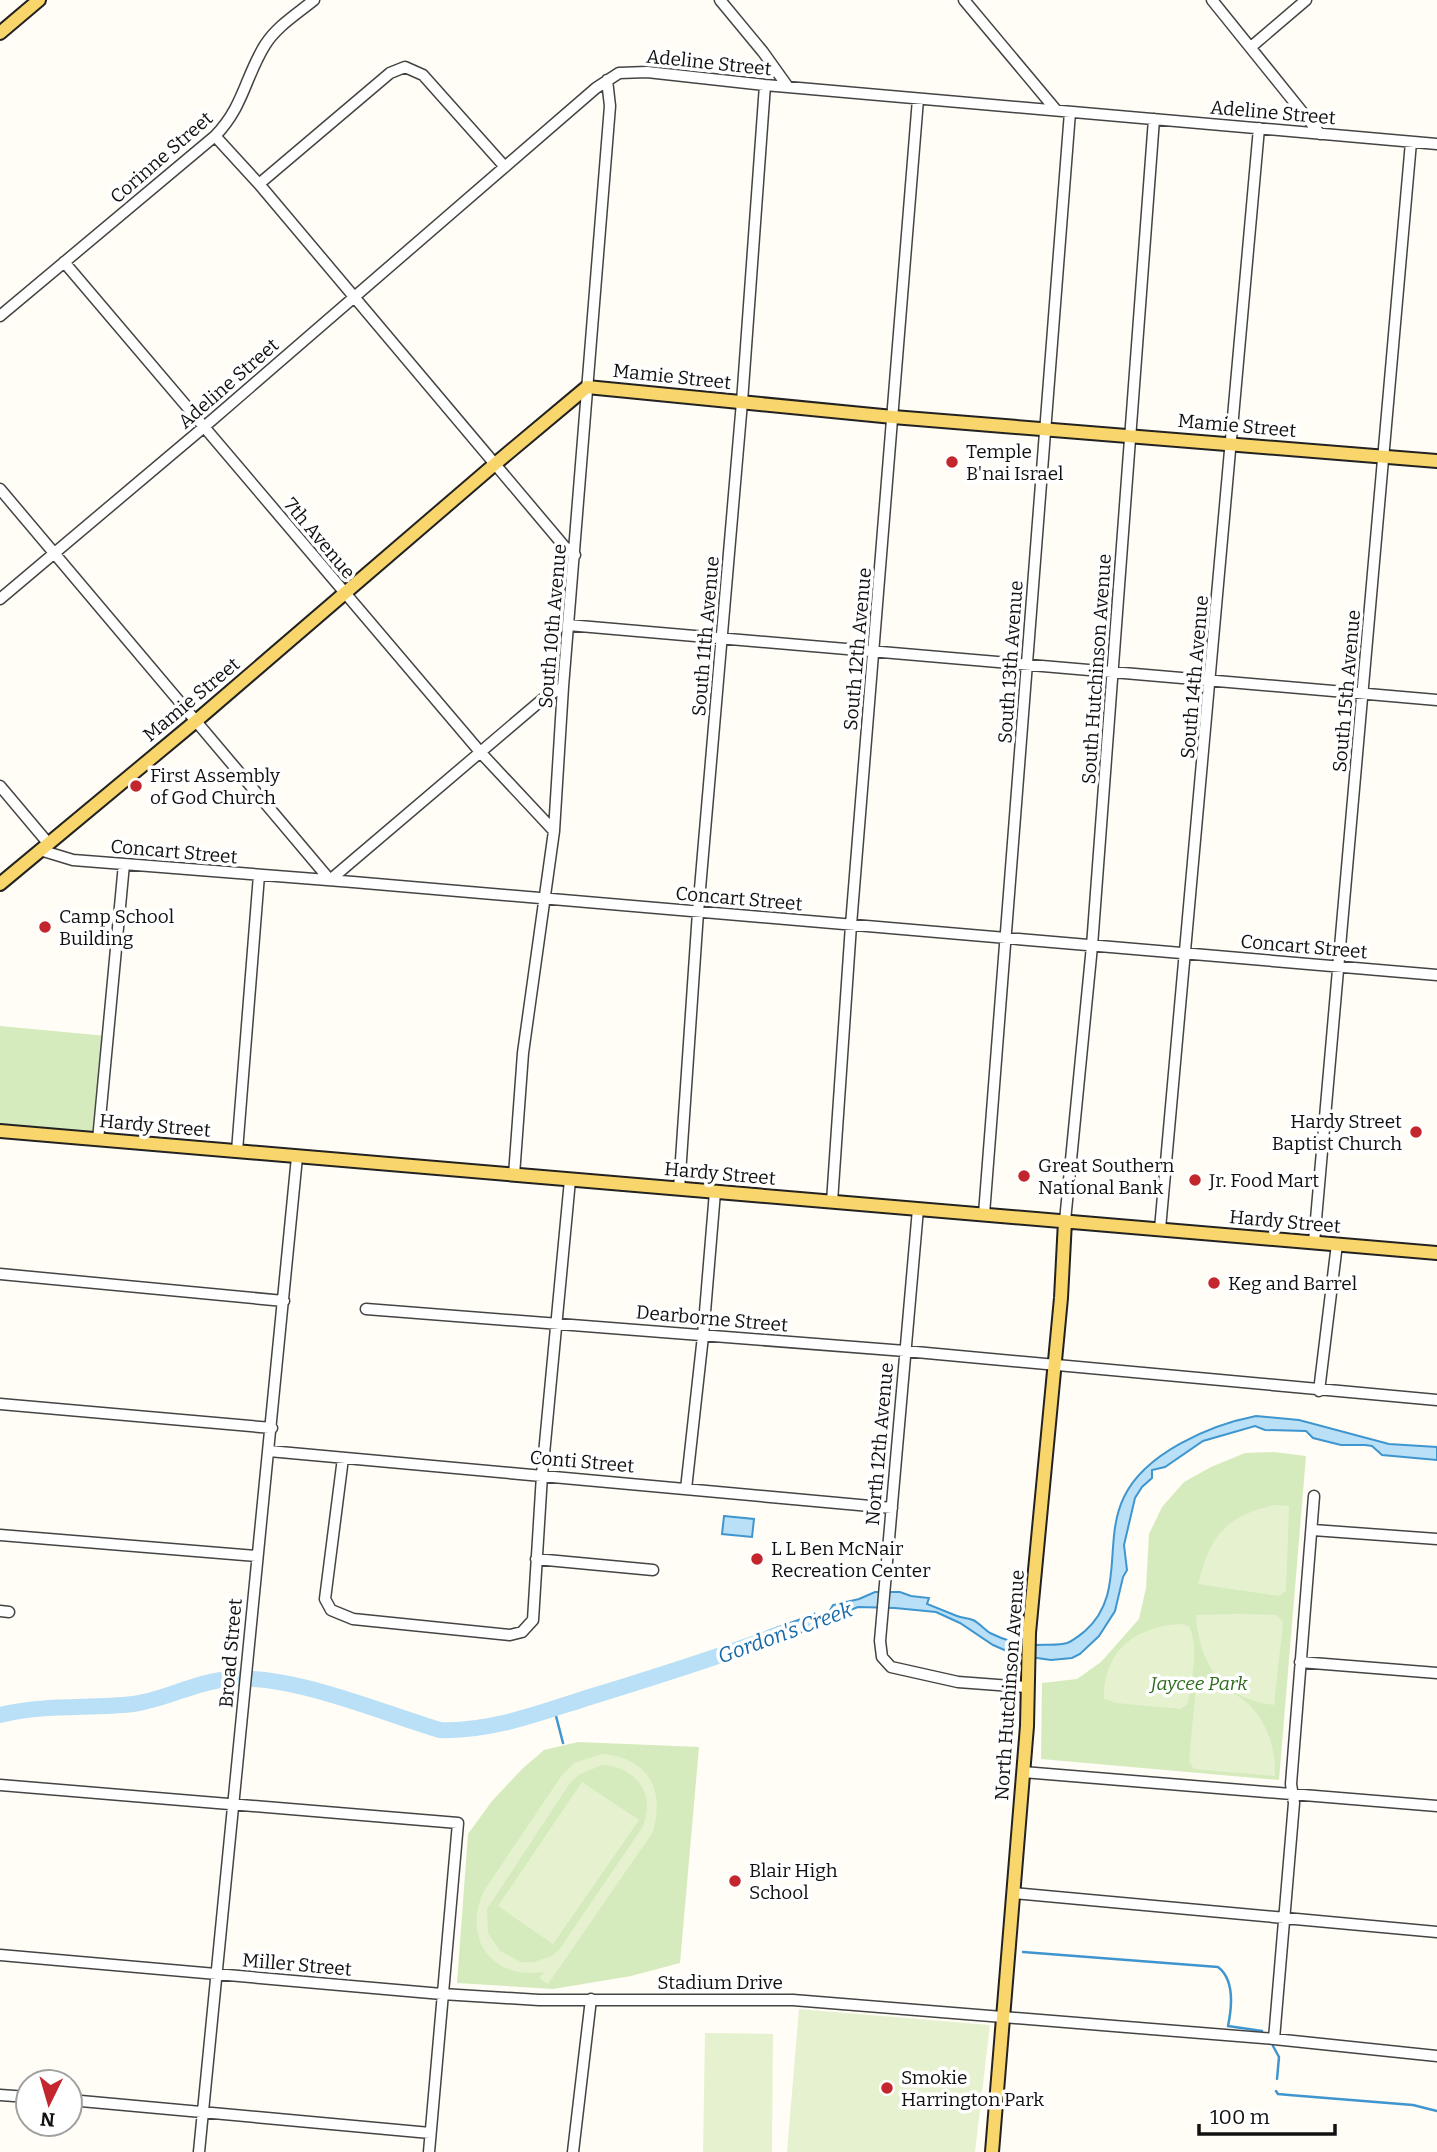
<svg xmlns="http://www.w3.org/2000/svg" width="1437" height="2152" viewBox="0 0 1437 2152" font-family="Bitter,serif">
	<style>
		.green { fill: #d5ebbd }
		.pitch { fill: #e6f2cf; fill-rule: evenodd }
		.water { fill: #b9e0f7; stroke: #3f96cf; stroke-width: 2 }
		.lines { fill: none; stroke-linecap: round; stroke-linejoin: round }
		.stream { stroke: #3f96cf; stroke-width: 2.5 }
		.river { stroke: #b9e0f7; stroke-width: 16 }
		.minor-casing { stroke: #444; stroke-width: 13 }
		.major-casing { stroke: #222; stroke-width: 16 }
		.minor { stroke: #fff; stroke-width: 10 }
		.major { stroke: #f9d66b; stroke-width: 12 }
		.poi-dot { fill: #c4262e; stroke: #fff; stroke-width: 2.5 }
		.labels { text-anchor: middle; stroke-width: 7; stroke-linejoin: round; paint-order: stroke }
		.street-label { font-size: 19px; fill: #111; stroke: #fff }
		.poi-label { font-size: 19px; fill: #111; stroke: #fff; text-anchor: start }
		.park-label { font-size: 19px; font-style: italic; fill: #2f6b1f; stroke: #fff }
		.water-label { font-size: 21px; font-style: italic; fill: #1768a6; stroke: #fff }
	</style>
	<rect width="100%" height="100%" fill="#fffdf5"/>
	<path class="green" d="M0,1026L107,1036L98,1140L0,1131Z
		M1274,1452L1306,1456L1279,1780L1041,1759L1042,1683L1077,1679L1101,1662L1139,1619L1146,1588L1149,1534L1162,1507L1184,1482L1211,1467L1245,1453Z
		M578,1742L699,1747L680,1963L631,1976L553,1989L457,1983L468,1834L492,1801L522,1769L544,1750Z"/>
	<path class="pitch" d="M1274,1505L1289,1506L1286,1591L1279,1596L1198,1584C1211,1535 1224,1517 1274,1505Z
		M1238,1614L1277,1615L1283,1623L1274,1705C1222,1699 1199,1664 1196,1615Z
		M1181,1624L1189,1626C1200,1649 1191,1679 1188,1704L1180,1709L1117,1703L1104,1699C1103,1651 1135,1626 1181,1624Z
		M1196,1684C1209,1686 1223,1687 1235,1694C1264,1711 1276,1744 1275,1776L1194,1769L1189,1762Z
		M602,1754C648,1758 665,1788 653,1832L548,1984L539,1978L544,1972C491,1980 462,1938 484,1891L562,1775L574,1763ZM602,1765C637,1767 657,1795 642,1828L559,1950L552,1956L534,1962H521L500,1951L488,1933L487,1909L570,1783L580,1774Z
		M582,1782L639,1820L553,1944L498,1906Z
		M799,2009L990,2025L975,2152H787Z
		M705,2033L773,2034L772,2152H703Z"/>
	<path class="water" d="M1256,1416L1299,1420L1389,1444L1437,1447V1460L1382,1455L1372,1446L1365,1445H1341L1313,1438L1306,1431L1265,1430L1255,1426L1203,1441L1165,1467L1152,1470V1478L1142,1487L1135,1498L1124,1545L1127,1570L1123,1577L1115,1611L1099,1636L1080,1654L1072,1658L1051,1660L1016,1655L993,1645L960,1623L936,1612L895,1608L858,1607L820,1622L813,1629L773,1640H764L766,1632C782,1625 798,1621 814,1614L813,1618L828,1614L833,1605L859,1599L875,1592H900L911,1596L929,1598L927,1604C937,1608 947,1612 957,1616C962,1618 968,1618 973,1620C979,1623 984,1629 990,1633C1002,1639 1022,1646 1036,1645C1046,1644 1057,1646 1067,1643C1073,1641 1080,1635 1085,1631C1126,1595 1102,1542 1124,1497C1145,1453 1210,1425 1256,1416Z
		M724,1516L754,1519L752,1537L722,1534Z"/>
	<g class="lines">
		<path class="stream" d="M550,1709L556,1716L563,1743
			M1023,1952L1218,1967C1235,1980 1232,2007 1228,2026L1262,2031
			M1273,2046L1279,2057L1277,2079
			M1276,2091L1278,2094L1289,2095L1413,2105L1437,2111"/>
		<path class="river" d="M0,1715C44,1704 89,1709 133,1704C164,1700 191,1684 221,1680C284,1670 379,1712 440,1730C491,1732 542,1712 590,1697C655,1677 719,1657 783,1633"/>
		<defs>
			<path id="minor" d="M720,0L763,52L788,87
				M964,0L1056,110
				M1212,0L1320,134
				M1251,47L1306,0
				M215,136L259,184L564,546L575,555
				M259,184L390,73L405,67L423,75L505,167
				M64,262L481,753L554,831
				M0,316L215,136C244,106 245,77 265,45C277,26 297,14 314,0
				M0,489L330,880L544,698L563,687
				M0,599L204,427L596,88L619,73L647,72L765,85L1437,144
				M568,625L1437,700
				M0,786L48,843
				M40,850L73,860L353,882L1437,975
				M98,1140L124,864
				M237,1151L259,875
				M514,1175L523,1053L554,831L563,687L610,106L607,80
				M679,1189L698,912L742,402L765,85
				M832,1202L851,925L918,99
				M918,1209L880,1641L882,1657L891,1667L958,1682L1026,1687
				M984,1214L1070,112
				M1065,1221L1092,946L1154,119
				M1160,1229L1259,128
				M1314,1242L1411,142
				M0,1274L284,1301
				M366,1309L905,1351L1437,1400
				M1319,1391L1337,1244
				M0,1404L272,1428
				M269,1451L892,1508
				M343,1458L325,1599L331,1610L353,1619L510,1635L522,1632L533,1620L542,1475L570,1180
				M686,1489L703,1336L715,1192
				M1313,1530L1437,1539
				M0,1535L257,1556
				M536,1559L653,1570
				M0,1611L9,1612
				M1300,1662L1437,1673
				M1023,1772L1437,1806
				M0,1785L458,1823L429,2152
				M1013,1893L1437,1932
				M0,1955L442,1994L539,2000H793L1274,2039L1437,2056
				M1274,2039L1294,1803L1291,1784L1314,1496
				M0,2095L28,2097
				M70,2100L430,2133
				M199,2152L297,1157
				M573,2152L591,1999"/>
			<path id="major" d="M0,33L39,0
				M0,884L196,721L495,464L587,387L893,417L1437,461
				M0,1131L1437,1253
				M992,2152L1027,1726L1029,1633L1061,1298L1065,1221"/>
		</defs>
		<use href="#minor" class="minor-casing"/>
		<use href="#major" class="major-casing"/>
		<use href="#minor" class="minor"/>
		<use href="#major" class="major"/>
	</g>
	<g class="poi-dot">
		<circle cx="952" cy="462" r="7"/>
		<circle cx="136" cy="786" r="7"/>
		<circle cx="45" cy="927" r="7"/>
		<circle cx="1416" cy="1132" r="7"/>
		<circle cx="1024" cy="1176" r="7"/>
		<circle cx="1195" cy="1180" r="7"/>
		<circle cx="1214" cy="1283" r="7"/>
		<circle cx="757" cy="1559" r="7"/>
		<circle cx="735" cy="1881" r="7"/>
		<circle cx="887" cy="2088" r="7"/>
	</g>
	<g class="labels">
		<g class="street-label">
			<text transform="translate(709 62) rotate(6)" y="7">Adeline Street</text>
			<text transform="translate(1273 112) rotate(5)" y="7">Adeline Street</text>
			<text transform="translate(161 157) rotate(-41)" y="7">Corinne Street</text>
			<text transform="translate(672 376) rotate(6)" y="7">Mamie Street</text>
			<text transform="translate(228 383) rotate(-41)" y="7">Adeline Street</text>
			<text transform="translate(1237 425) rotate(5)" y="7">Mamie Street</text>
			<text transform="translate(320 538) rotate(50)" y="7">7th Avenue</text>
			<text transform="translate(552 626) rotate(-85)" y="7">South 10th Avenue</text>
			<text transform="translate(705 636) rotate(-85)" y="7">South 11th Avenue</text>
			<text transform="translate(857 649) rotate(-85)" y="7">South 12th Avenue</text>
			<text transform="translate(1010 662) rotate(-86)" y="7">South 13th Avenue</text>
			<text transform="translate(1096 669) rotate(-86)" y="7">South Hutchinson Avenue</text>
			<text transform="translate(1194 677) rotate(-85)" y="7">South 14th Avenue</text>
			<text transform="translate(1346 691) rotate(-85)" y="7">South 15th Avenue</text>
			<text transform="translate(191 699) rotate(-40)" y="7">Mamie Street</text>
			<text transform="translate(174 851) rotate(5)" y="7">Concart Street</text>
			<text transform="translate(739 898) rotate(5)" y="7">Concart Street</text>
			<text transform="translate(1304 946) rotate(5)" y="7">Concart Street</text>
			<text transform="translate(155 1125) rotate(5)" y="7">Hardy Street</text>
			<text transform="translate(720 1173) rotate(5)" y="7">Hardy Street</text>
			<text transform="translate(1285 1221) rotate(5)" y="7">Hardy Street</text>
			<text transform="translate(712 1318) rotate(5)" y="7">Dearborne Street</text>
			<text transform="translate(879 1444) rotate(-85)" y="7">North 12th Avenue</text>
			<text transform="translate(582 1461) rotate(5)" y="7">Conti Street</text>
			<text transform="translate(230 1653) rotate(-85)" y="7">Broad Street</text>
			<text transform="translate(1009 1685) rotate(-86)" y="7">North Hutchinson Avenue</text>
			<text transform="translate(297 1964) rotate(5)" y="7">Miller Street</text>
			<text x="720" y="1989">Stadium Drive</text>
		</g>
		<g class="poi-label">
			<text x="966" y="458">Temple<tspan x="966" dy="22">B'nai Israel</tspan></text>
			<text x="150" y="782">First Assembly<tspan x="150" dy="22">of God Church</tspan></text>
			<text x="59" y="923">Camp School<tspan x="59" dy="22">Building</tspan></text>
			<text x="1402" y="1128" text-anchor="end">Hardy Street<tspan x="1402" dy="22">Baptist Church</tspan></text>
			<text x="1038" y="1172">Great Southern<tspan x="1038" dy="22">National Bank</tspan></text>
			<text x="1209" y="1187">Jr. Food Mart</text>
			<text x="1228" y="1290">Keg and Barrel</text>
			<text x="771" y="1555">L L Ben McNair<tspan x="771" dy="22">Recreation Center</tspan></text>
			<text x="749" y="1877">Blair High<tspan x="749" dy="22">School</tspan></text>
			<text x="901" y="2084">Smokie<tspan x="901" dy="22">Harrington Park</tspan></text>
		</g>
		<g class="park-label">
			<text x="1199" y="1690">Jaycee Park</text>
		</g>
		<g class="water-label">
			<text transform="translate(785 1633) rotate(-20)" y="7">Gordon's Creek</text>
		</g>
	</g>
	<g transform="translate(49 2103) rotate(185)"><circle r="33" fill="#ffffff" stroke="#a0a0a0" stroke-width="2"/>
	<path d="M0-5L12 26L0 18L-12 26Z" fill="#c4262e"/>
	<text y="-10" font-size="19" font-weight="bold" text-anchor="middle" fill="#111111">N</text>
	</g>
	<path d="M1199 2124v10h136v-10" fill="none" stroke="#111111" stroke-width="3.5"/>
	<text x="1210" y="2124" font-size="21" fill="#111111" stroke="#ffffff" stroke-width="5" paint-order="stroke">100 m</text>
</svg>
